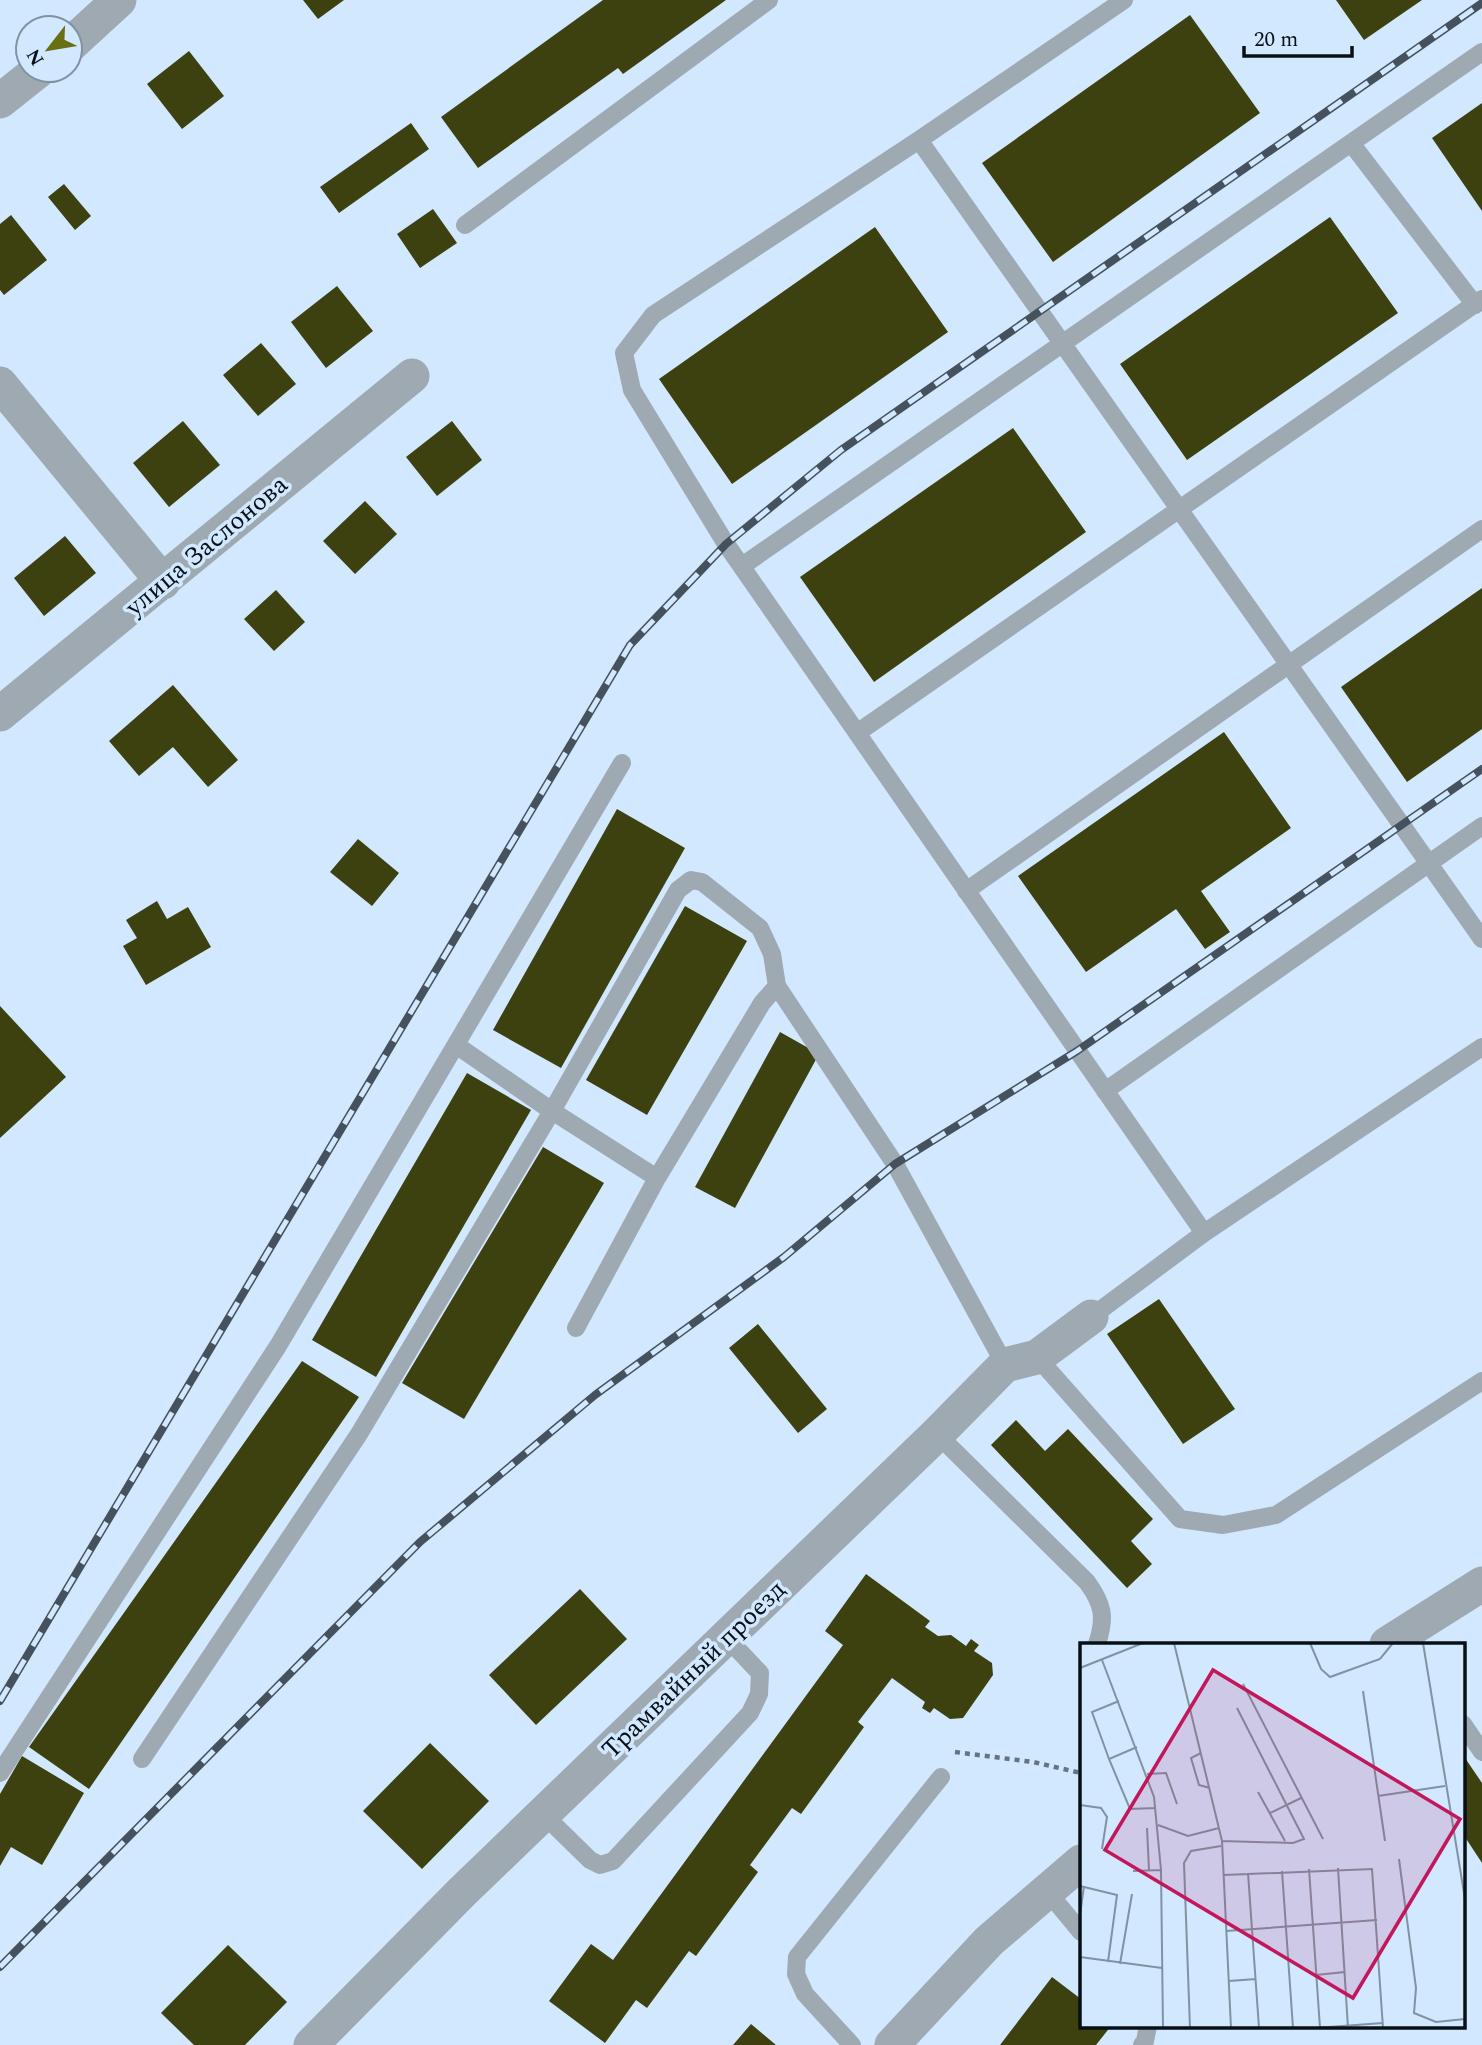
<svg xmlns="http://www.w3.org/2000/svg" width="1482" height="2045" viewBox="0 0 1482 2045" font-family="Spectral,serif">
	<style>
		.building { fill: #3d410f }
		.lines { fill: none; stroke-linecap: round; stroke-linejoin: round }
		.path { stroke: #657482; stroke-width: 4.5; stroke-dasharray: 5 5; stroke-linecap: butt }
		.lane { stroke: #9fa9b2; stroke-width: 18 }
		.street { stroke: #9fa9b2; stroke-width: 35 }
		.rail-casing { stroke: #45525d; stroke-width: 8 }
		.rail { stroke: #d1e8fe; stroke-width: 5; stroke-dasharray: 16; stroke-linecap: butt }
		.labels { text-anchor: middle; stroke-width: 7; stroke-linejoin: round; paint-order: stroke }
		.street-label { font-size: 26px; fill: #081017; stroke: #d1e8fe }
		.inset-road { fill: none; stroke: #8192a2; stroke-width: 2 }
		.view { fill: #c2185b; fill-opacity: 0.15; stroke: #c2185b; stroke-width: 3.5 }
		.inset-edge { fill: none; stroke: #081017; stroke-width: 3.5 }
	</style>
	<rect width="100%" height="100%" fill="#d1e8fe"/>
	<path class="building" d="M303,0H344L318,19Z
		M603,0H726L623,74L618,68L478,168L441,117Z
		M1336,0H1422L1364,40Z
		M1190,15L1260,113L1053,262L982,163Z
		M189,51L224,96L182,129L147,84Z
		M1482,103V211L1432,138Z
		M411,123L429,149L339,213L320,187Z
		M64,184L91,216L75,230L48,197Z
		M433,209L457,243L420,268L397,234Z
		M11,215L47,260L4,295L0,290V224Z
		M1330,217L1398,313L1187,460L1120,364Z
		M875,227L948,332L732,484L659,379Z
		M337,286L373,331L326,368L291,322Z
		M261,343L296,384L258,416L223,375Z
		M183,421L220,465L169,507L133,463Z
		M452,421L482,460L437,496L406,457Z
		M1013,428L1086,532L874,682L800,577Z
		M365,501L397,534L355,574L323,541Z
		M65,536L96,573L44,616L14,578Z
		M1482,588V729L1407,782L1341,687Z
		M276,590L305,622L274,651L244,619Z
		M173,685L238,760L208,787L173,747L139,776L109,741Z
		M1224,732L1291,828L1201,891L1230,932L1205,949L1176,909L1086,972L1018,876Z
		M617,809L685,848L561,1068L493,1030Z
		M358,839L399,873L372,906L330,872Z
		M157,901L167,919L188,907L211,947L146,985L123,946L137,938L126,920Z
		M685,906L747,941L647,1115L586,1080Z
		M0,1006L66,1077L0,1138Z
		M780,1032L819,1054L735,1208L695,1187Z
		M467,1073L531,1110L376,1377L312,1340Z
		M543,1147L604,1183L464,1419L402,1383Z
		M1159,1299L1235,1409L1183,1444L1107,1334Z
		M758,1324L827,1409L798,1433L729,1348Z
		M302,1361L359,1397L89,1789L29,1747Z
		M1016,1420L1045,1451L1068,1429L1153,1519L1131,1541L1152,1564L1127,1588L991,1445Z
		M866,1574L930,1621L925,1627L938,1636L951,1635L966,1646L971,1639L979,1645L974,1651L992,1663L993,1675L963,1718L950,1719L934,1708L930,1713L922,1708L925,1702L892,1678L858,1722L864,1727L801,1814L792,1808L750,1865L758,1872L696,1956L689,1951L647,2008L636,2000L605,2043L549,2001L591,1944L613,1960L843,1645L825,1631Z
		M580,1589L627,1639L536,1725L489,1675Z
		M430,1743L489,1801L422,1869L363,1811Z
		M1463,1755L1482,1783V1863L1463,1834Z
		M22,1756L84,1793L42,1865L11,1847L0,1866V1794Z
		M228,1945L287,2002L245,2045H194L161,2013Z
		M1052,1977L1081,1999V2026H1111L1096,2045H1000Z
		M751,2024L776,2045H733Z"/>
	<g class="lines">
		<path class="path" d="M955,1752L1033,1762L1081,1773"/>
		<path class="lane" d="M1124,0L919,140L653,315L624,353L632,390L726,544L1204,1233
			M919,140L1482,939
			M1351,143L1475,305
			M465,225L769,0
			M742,566L1482,52
			M857,733L1482,299
			M966,891L1482,529
			M456,1045L552,1111L657,1178
			M1105,1091L1482,826
			M1091,1317L1204,1233L1482,1047
			M576,1328L657,1178L762,1003L777,986
			M1037,1357L1180,1519L1223,1525L1276,1515L1482,1381
			M937,1434L1087,1582C1103,1604 1106,1617 1097,1644
			M1463,1724L1482,1752
			M142,1759L359,1434L552,1111L678,890L691,880L702,882L760,928L772,954L777,986L895,1164L1005,1365
			M0,1773L278,1346L622,763
			M543,1814L590,1860L600,1865L613,1861L750,1713L759,1694L760,1673L726,1637
			M1047,1891L1081,1932
			M852,2045L805,1994L796,1974L797,1957L941,1777
			M1142,2045L1145,2041L1148,2026"/>
		<path class="street" d="M70,45L119,0
			M0,101L39,70
			M0,384L163,582
			M0,714L412,376
			M1387,1644L1482,1584
			M311,2045L462,1892L937,1434L1005,1365L1037,1357L1091,1317
			M892,2045L989,1941L1081,1862"/>
		<defs>
			<path id="rail" d="M0,1701L630,645L726,544L841,450L1482,3
				M0,1967L420,1542L595,1395L784,1257L895,1164L1077,1051L1482,769"/>
		</defs>
		<use href="#rail" class="rail-casing"/>
		<use href="#rail" class="rail"/>
	</g>
	<g class="labels">
		<g class="street-label">
			<text transform="translate(206 545) rotate(-40)" y="9">улица Заслонова</text>
			<text transform="translate(693 1669) rotate(-44)" y="9">Трамвайный проезд</text>
		</g>
	</g>
	<g transform="translate(1080 1643)">
		<rect width="385" height="385" fill="#d1e8fe"/>
		<path class="inset-road" d="M94,0L142,198L151,385M230,0L241,26L250,34L300,16L313,0M343,0L385,256M22,17L74,154L81,227L83,385M0,25L63,0M163,41L243,196M283,48L305,198M57,104L29,116L50,166L75,165M121,110L111,115L119,142L130,145M29,116L12,69L39,58M67,131L86,130L97,161M178,149L205,198M298,153L365,143M0,162L21,165L27,174L22,206M190,170L221,155M78,182L108,193L139,185M67,185L69,227M142,198L213,200L224,196L157,65M319,216L336,345L334,370L356,379L385,376M258,225L268,385M229,226L240,385M53,228L81,227M202,228L213,385M168,230L179,385M144,232L292,226L303,385M0,243L37,252L28,319M0,272L4,243M146,288L297,277M0,314L82,325M40,321L52,251M236,332L265,329M149,338L176,336M110,385L104,220L111,208L141,203M235,385L303,380"/>
		<path class="view" d="M133,27L380,176L273,355L25,207Z"/>
		<rect width="385" height="385" class="inset-edge"/>
	</g>
	<g transform="translate(49 49) rotate(239)"><circle r="33" fill="#d1e8fe" stroke="#8192a2" stroke-width="2"/>
	<path d="M0-5L12 26L0 18L-12 26Z" fill="#686f15"/>
	<text y="-10" font-size="19" font-weight="bold" text-anchor="middle" fill="#081017">N</text>
	</g>
	<path d="M1244 46v10h108v-10" fill="none" stroke="#081017" stroke-width="3.5"/>
	<text x="1254" y="46" font-size="21" fill="#081017" stroke="#d1e8fe" stroke-width="5" paint-order="stroke">20 m</text>
</svg>
